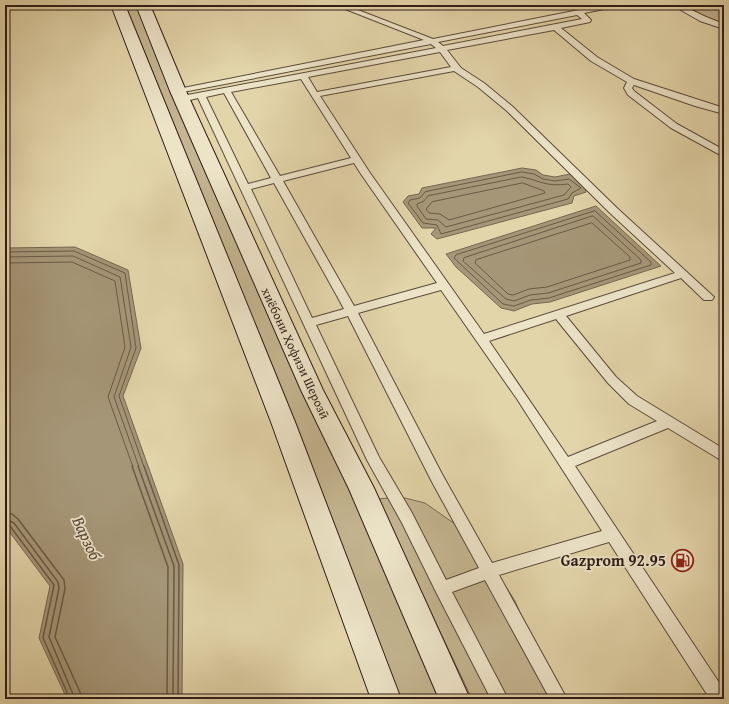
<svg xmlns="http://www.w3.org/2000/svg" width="729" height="704" viewBox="0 0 729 704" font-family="'Gentium Book Plus',serif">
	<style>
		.green { fill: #c4b691; stroke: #796a53 }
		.water { fill: #a59677; stroke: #756650 }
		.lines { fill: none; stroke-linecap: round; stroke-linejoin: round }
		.shore-far1 { stroke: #6a5a46; stroke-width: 1 }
		.shore { stroke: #6a5a46; stroke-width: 1.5 }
		.lane-casing { stroke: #5b4b3a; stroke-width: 2 }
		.secondary-casing { stroke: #2e1d15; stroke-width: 2 }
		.lane { fill: #ede4c8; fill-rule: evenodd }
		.secondary { fill: #ede4c8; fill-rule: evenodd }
		.labels { text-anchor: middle; stroke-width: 3.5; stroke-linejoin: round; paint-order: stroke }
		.street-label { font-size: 13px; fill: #2e1d15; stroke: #ede4c8 }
		.near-poi-label { font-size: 16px; font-weight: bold; fill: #2e1d15; stroke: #ede4c8; text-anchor: end }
		.near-water-label { font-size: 17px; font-style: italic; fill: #584737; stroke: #ede4c8 }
	</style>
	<rect width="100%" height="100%" fill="#e3d5aa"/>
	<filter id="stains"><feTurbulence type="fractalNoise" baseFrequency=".005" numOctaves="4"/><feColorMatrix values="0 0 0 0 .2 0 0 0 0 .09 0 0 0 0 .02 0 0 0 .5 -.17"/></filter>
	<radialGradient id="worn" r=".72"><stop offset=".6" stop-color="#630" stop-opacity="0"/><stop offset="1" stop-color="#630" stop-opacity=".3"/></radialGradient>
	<path class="green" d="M117,5H138L445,699H390Z
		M680,5H724V26Z
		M401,497L425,503L455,524L489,560L515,601L558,699H472L377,499Z"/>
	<path class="water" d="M522,168L536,170L543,175L555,177L570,174L585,185L586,192L574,196L572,203L437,239L431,234L436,228H422L403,202L408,196L419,194L422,188Z
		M596,206L661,266L550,302L532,304L514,311L501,308L456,267L446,254Z
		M75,247L128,270L141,348L123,396L183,564L182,699H67L39,638L50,586L5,526V248Z"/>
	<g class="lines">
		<path class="shore-far1" d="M522,172L534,174L543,179L555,181L569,179L581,188L572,193L568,199L441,234L437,225L423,223L408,203L410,200L420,198L425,192Z
			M522,177C542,181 545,187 568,184L571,187L564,195L446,227L438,220L426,219L417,206V204L424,201L428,196Z
			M523,183L544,191L545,193L449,220L440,214L429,213L426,209L432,202Z
			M595,211L651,262V265L549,298L531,300L514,306L503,304L454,258L456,255Z
			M593,216L641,260V263L548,293L530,295L514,301L506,299L463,261L464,258Z
			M592,223L630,257V260L547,287L529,289L513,295L508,294L475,263L476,260Z
			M5,252L74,251L125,273L136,348L119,396L144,467
			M5,257L73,256L120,277L131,347L114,397L139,467
			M5,263L72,262L115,281L125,347L108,397L133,467"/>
		<path class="shore" d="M132,466L168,567L167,699
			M138,466L174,566L173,699
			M144,466L179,565L178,699
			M5,513L12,514L18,519L64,580L65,589L55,637L80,692L81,699
			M5,519L14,523L58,582L59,588L49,637L75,699
			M5,524L10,526L54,585L43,638L70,699"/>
		<defs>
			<path id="lane" d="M335,5H345L433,39L604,5H619L615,7L584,13L591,20L590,22L561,28L597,57L634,79L724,108V114L695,106L634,85L632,88L634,91L677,124L724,150V157L671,128L628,95L624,88L627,82L591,61L554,30L447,50L461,68L484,83L513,107L618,209L714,297L712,300H704L681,278L566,316L616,377L637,396L724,449V462L668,428L575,466L724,690V699H710L609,542L499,575L567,699H550L485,580L452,592L508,699H491L437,594L402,523L367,460L198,98L182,102L178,99L182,96L436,48L431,44L178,93L174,91L178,89L424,40ZM577,15L582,19L443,46L438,42ZM440,52L451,67L317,92L308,77ZM454,71L478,87L507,111L610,213L675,273L484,334L370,173L320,96ZM301,79L351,158L280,176L231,92ZM224,93L271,178L248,184L206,97ZM354,163L361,174L437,283L354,306L283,181ZM274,183L337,296L344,309L312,318L251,189ZM441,290L517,399L602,531L492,563L442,474L358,313ZM348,316L432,482L479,568L446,580L412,513L379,457L316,325ZM556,319L608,383L629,404L657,421L568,457L489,341Z
				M672,5H681L706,17L724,24V29L700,21Z"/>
			<path id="secondary" d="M111,5H125L295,422L401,699H371L271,422Z
				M136,5H150L186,91L323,390L374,488L470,699H439L349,489L301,390L170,91Z"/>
		</defs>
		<use href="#lane" class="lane-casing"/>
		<use href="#secondary" class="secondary-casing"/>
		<use href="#lane" class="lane"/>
		<use href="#secondary" class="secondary"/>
	</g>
	<defs>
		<symbol id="fuel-ring" viewBox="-11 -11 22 22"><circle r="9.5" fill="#ede4c8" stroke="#8f2418" stroke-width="1.5"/><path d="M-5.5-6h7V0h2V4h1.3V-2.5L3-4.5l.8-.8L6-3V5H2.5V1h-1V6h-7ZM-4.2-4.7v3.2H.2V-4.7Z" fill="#8f2418"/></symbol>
	</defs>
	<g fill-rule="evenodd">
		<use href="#fuel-ring" x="670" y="548" width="25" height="25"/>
	</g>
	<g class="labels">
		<g class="street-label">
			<text transform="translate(296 353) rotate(65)" y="5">хиёбони Ҳофизи Шерозӣ</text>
		</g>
		<g class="near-poi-label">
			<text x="666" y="566">Gazprom 92.95</text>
		</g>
		<g class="near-water-label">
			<text transform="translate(87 538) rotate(65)" y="6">Варзоб</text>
		</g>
	</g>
	<rect width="729" height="704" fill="none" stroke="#e3d5aa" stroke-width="20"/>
	<rect x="6" y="6" width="717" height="692" fill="none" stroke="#2e1d15" stroke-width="2"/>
	<rect x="10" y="10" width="709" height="684" fill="none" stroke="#2e1d15"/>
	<rect width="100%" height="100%" filter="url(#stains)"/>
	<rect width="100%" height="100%" fill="url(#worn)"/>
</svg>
